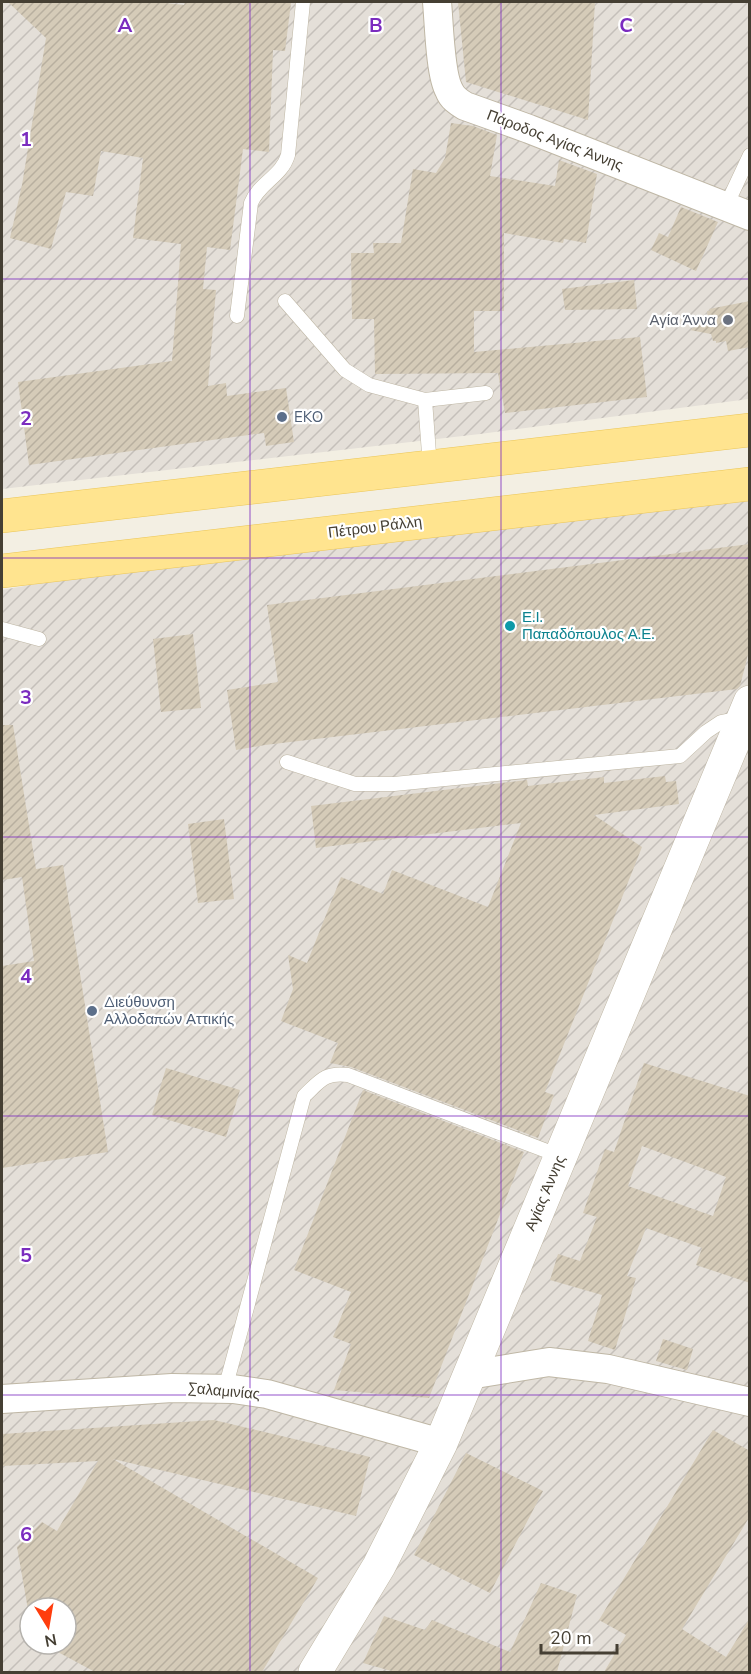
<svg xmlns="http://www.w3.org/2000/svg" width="751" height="1674" viewBox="0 0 751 1674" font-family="'Nunito Sans',sans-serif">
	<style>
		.industrial { fill: url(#industrial-furrows); fill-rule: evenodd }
		.building { fill: url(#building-hatch); fill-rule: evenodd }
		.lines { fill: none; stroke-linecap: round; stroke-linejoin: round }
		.service-casing { stroke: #bfb7a5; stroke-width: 15 }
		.minor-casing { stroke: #bfb7a5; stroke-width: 30 }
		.tertiary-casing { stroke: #bfb7a5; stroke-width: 34 }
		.primary-casing { stroke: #ebc658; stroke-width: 34 }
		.service { stroke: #fff; stroke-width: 14 }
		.minor { stroke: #fff; stroke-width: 28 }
		.tertiary { stroke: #fff; stroke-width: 33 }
		.primary { stroke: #ffe48f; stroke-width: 33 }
		.grid { fill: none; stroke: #7b2cbf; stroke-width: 1.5; stroke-opacity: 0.55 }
		.worship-dot { fill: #6b7280; stroke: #fff; stroke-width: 2 }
		.service-dot { fill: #5c6f8a; stroke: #fff; stroke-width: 2 }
		.culture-dot { fill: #0f9aa8; stroke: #fff; stroke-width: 2 }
		.labels { text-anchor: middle; stroke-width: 4.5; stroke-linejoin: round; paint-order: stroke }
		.street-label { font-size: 15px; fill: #453f33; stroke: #fff }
		.worship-label { font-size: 15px; fill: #5b616d; stroke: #fff; text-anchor: end }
		.service-label { font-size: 15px; fill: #4e5e75; stroke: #fff; text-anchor: start }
		.culture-label { font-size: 15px; fill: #0d838f; stroke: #fff; text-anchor: start }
		.grid-label { font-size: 20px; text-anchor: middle; font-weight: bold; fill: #7b2cbf; stroke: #fff; stroke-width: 4.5; stroke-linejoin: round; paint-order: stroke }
	</style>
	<defs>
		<pattern id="industrial-furrows" width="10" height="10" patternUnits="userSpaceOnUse" patternTransform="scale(1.5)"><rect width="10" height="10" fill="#e4dfd8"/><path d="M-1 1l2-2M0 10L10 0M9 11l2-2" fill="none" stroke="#c5c0ba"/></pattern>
		<pattern id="building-hatch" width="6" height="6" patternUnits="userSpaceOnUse" patternTransform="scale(1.5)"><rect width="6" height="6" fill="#d5cbb8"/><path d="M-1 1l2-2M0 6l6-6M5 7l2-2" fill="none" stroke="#b8af9f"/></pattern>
	</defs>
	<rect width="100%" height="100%" fill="#f3efe3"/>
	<path class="industrial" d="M2,2H749V399L480,434L2,489Z
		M749,497V1672H2V590L109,571ZM30,1608H66V1644H30Z"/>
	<path class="building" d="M8,2H158L184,5L185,2H277L291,3L285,51L273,50L269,152L243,149L230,250L207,247L203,289L216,290L208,386L226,383L227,396L286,388L294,442L266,446L264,433L29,465L18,382L172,361L181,244L133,238L143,158L101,151L93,196L66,192L51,249L10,238L22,185L46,38Z
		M458,2H595L588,120L466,82Z
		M451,123L473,126L497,135L490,176L555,186L559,160L597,174L586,243L564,239L563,243L504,233V311H474V352L640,337L647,397L505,413L498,373L375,374L374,319H352L351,253H374L373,243H401L413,169L436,173L445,158Z
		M681,207L718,222L696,271L651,250L659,233L668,237Z
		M634,280L637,309L565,310L562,289Z
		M750,301V347L728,351L726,341L716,343V341H713L711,334L690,330L708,319L707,311H710L709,309Z
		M750,544V647L740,686L737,689L265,745L236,750L227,690L278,682L267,605Z
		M193,634L201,708L161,712L153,639Z
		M2,725H13L36,869L63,865L108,1152L2,1168V966L34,961L22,877L2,880Z
		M665,776L666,782L676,781L679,804L594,815L642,847L545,1092L554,1095L538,1138L351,1067L330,1063L338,1043L281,1021L293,989L288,955L307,963L341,877L383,894L392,870L488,907L521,823L316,848L311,806L527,780L528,786L604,777V783Z
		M224,819L234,899L198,903L188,824Z
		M644,1063L750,1096V1283L696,1265L702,1248L646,1228L627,1276L636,1278L615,1350L588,1341L602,1295L550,1280L558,1254L580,1261L597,1217L583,1213L605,1149L614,1152ZM642,1146L726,1177L713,1216L628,1186Z
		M166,1068L240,1090L226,1137L152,1115Z
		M363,1090L524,1152L429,1398L334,1390L351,1344L333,1337L351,1292L294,1270Z
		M663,1339L693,1349L687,1370L656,1361Z
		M214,1420L370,1457L356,1516L113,1459L318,1578L262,1672H95L43,1644H66V1608H30V1621L17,1547L42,1522L57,1531L98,1461L2,1466V1434Z
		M713,1430L750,1451V1516L682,1629L726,1657L750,1618V1672H604L626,1635L599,1620Z
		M466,1453L543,1491L490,1593L414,1555Z
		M541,1583L577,1595L557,1672H395L363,1663L384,1616L425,1630L432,1620L510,1652Z"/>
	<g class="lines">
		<defs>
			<path id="service" d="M726,206L750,155
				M285,301L345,370L369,385L425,400L430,467
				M237,316L251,203C259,183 282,176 288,155L303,2
				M425,400L486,393
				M2,629L39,639
				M287,762L355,784H394L680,756L706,732L721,722L741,718
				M225,1389L304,1096C320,1081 325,1072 348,1075L560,1156"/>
			<path id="minor" d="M437,2C439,22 440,74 449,90C452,98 458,102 465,106L529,129L750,216
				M469,1375L549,1362L608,1369L750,1402
				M2,1399L172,1388L233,1389L267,1394L441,1443"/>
			<path id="tertiary" d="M315,1672L379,1566L441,1443L750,702"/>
			<path id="primary" d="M2,516L750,430
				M2,571L750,484"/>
		</defs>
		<use href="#service" class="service-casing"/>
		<use href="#minor" class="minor-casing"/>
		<use href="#tertiary" class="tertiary-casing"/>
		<use href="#primary" class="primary-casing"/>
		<use href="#service" class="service"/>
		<use href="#minor" class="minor"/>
		<use href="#tertiary" class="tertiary"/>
		<use href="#primary" class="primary"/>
	</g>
	<path class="grid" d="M250,2V1672M501,2V1672M2,279H750M2,558H750M2,837H750M2,1116H750M2,1395H750"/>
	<circle class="worship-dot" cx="728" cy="320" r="6"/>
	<g class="service-dot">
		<circle cx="282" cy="417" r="6"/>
		<circle cx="92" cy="1011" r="6"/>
	</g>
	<circle class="culture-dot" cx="510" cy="626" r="6"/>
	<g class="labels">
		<g class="street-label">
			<text transform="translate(555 140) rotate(21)" y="5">Πάροδος Αγίας Άννης</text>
			<text transform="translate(375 527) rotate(-7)" y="5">Πέτρου Ράλλη</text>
			<text transform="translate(545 1193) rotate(-67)" y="5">Αγίας Άννης</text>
			<text transform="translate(224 1391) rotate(5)" y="5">Σαλαμινίας</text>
		</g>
		<g class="worship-label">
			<text x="716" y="325">Αγία Άννα</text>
		</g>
		<g class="service-label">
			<text x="294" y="422">EKO</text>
			<text x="104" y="1007">Διεύθυνση<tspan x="104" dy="17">Αλλοδαπών Αττικής</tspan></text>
		</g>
		<g class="culture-label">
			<text x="522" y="622">Ε.Ι.<tspan x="522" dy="17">Παπαδόπουλος Α.Ε.</tspan></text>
		</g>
	</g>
	<g class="grid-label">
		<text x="125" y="32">A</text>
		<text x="376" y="32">B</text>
		<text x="626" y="32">C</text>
		<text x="26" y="146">1</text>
		<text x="26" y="425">2</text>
		<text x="26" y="704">3</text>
		<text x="26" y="983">4</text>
		<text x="26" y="1262">5</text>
		<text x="26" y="1541">6</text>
	</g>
	<rect width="751" height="1674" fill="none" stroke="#453f33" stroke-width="6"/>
	<g transform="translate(48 1626) rotate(169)"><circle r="28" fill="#ffffff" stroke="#b5b2ad" stroke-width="1.5"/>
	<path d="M0-4.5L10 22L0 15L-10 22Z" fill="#ff3d0d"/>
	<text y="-9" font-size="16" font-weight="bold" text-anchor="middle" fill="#453f33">N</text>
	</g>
	<path d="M541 1644v9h76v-9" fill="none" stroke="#453f33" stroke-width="3"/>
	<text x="550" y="1644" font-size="18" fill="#453f33" stroke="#ffffff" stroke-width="4.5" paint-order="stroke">20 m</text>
</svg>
